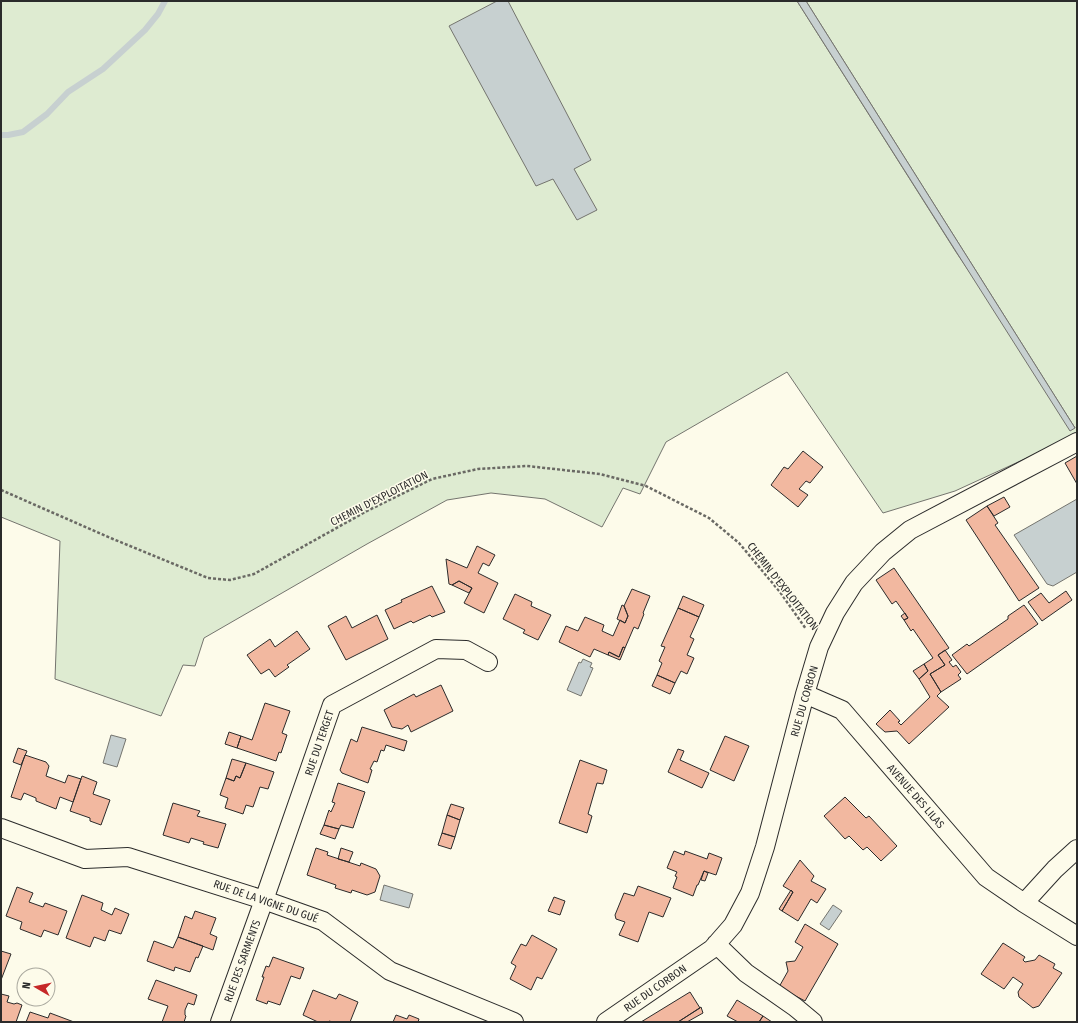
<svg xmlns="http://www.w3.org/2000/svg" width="1078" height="1023" viewBox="0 0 1078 1023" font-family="'Fira Sans Condensed',sans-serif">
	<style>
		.green { fill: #deebd1; stroke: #74746e }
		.water { fill: #c7d0d0; stroke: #74746e }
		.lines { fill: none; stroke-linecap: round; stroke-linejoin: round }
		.stream { stroke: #c7d0d0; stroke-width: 6 }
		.building { fill: #f2b8a0; stroke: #2b2b2b }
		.street-casing { stroke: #2b2b2b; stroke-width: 20 }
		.path { stroke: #6a6964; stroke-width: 2.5; stroke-dasharray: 3 2; stroke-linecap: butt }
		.street { stroke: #fdfbea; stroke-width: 18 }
		.labels { text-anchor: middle; stroke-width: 3; stroke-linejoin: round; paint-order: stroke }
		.street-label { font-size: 11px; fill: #2b2b2b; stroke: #fdfbea }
	</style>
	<rect width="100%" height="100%" fill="#fdfbea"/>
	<path class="green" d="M1,1H797L956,252L1075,428L806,1H1077V435L955,491L883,513L787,372L666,442L640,494L623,488L602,527L545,499L491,493L447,500L367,544L204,638L195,666L183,665L161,716L55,679L60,541L1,517Z"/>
	<path class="water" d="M497,1H508L591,160L574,169L597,210L577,220L553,179L536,186L449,26Z
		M797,1H806L1075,428L1070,431Z
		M1077,499V572L1053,586L1047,584L1014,535Z
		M583,659L592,663L590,667L593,668L581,696L567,690L579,662L581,663Z
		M111,735L126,739L117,767L103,763Z
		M384,885L413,894L409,908L380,900Z
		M833,905L842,911L829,930L820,924Z"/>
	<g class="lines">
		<path class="stream" d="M1,135H8L23,132L47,114L68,92L103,69L145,30L158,14L165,1"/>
	</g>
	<path class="building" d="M803,451L823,467L810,483L806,481L799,489L808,495L798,507L771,485L784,467L788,469Z
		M1077,456V484L1065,463Z
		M1004,497L1010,507L994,516L987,506Z
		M987,506L998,523L995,525L1039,588L1019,601L966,520Z
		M477,546L495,555L489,566L483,563L478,573L498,583L484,613L464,603L472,588L459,581L452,585L449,584L446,559L467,568Z
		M894,568L949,648L938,655L945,665L930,674L941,692L937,696L949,707L909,744L897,731L885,732L876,724L890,710L900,721L898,722L901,725L930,697L919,679L928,671L924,664L933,658L913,629L911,631L904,620L908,618L896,601L892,604L876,580Z
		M459,581L472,588L469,593L452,585Z
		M432,586L445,612L432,617L430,615L413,623L411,621L394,629L385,610L402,602L401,600Z
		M632,589L650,596L643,613L644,614L638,629L634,627L625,648L623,647L619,657L609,652L608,655L594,649L590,657L559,642L566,626L578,631L585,617L604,625L602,631L613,636L620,620L625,623L628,616L624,606Z
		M1066,591L1072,600L1042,621L1028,602L1041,593L1049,603Z
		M515,594L532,602L531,606L551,615L538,640L523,633L525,630L503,619Z
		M683,596L704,605L699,617L678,608Z
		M622,605L624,606L628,616L625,623L617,619Z
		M1024,605L1038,624L967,674L952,655L967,644L969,646L1008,619V616Z
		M678,608L699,617L690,637L694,639L687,655L694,658L687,674L681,671L675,683L657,675L662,663L659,661L665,647L661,646Z
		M905,613L908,618L904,620L901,616Z
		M377,615L388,639L346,660L328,626L346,616L352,628Z
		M297,631L310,649L287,665L289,667L275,677L269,669L261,674L247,655L270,639L275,647Z
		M623,647L625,648L620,660L608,655L609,652L619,657Z
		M945,650L952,660L949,662L953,667L956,665L961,672L958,675L961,679L941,692L930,674L945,665L938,655Z
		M924,664L928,671L919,679L913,671Z
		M657,675L675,683L670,694L652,686Z
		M441,685L453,711L411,732L408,725L402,729L392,727L384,710L414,694L416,697Z
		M265,703L290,711L282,733L287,735L281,753L279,752L276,761L237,748L241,736L252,740Z
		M362,727L407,741L404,751L386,745L384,751L381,750L377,762L374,761L370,769L372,770L368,783L342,773L340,770L351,739L357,742Z
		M229,732L241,736L237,748L225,744Z
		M725,736L749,746L734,781L710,770Z
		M18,748L27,751L21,765L13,762Z
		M678,749L684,751L680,760L709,773L702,788L668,772Z
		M25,755L46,762L49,766L46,776L65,783L68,775L81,779L73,802L60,797L56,809L36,801V798L24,793L21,800L11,797Z
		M232,759L246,763L240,778L236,776L234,781L226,778Z
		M580,760L607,770L603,784L597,783L588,814L592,816L587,833L559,823Z
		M246,763L274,772L268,789L260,787L253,807L246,805L243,814L225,808L228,798L220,795L226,778L234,781L236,776L240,778Z
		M82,776L97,782L93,794L110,800L101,825L90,821V818L70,811Z
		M338,783L365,792L353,828L341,825L339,829L324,825L329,810L331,812L335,803L332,802Z
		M845,797L866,818L869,816L897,846L881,861L867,847L863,850L849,836L845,839L824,816Z
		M173,803L200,811L197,816L226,824L218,848L203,844L204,842L191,838L189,843L163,835Z
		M451,804L464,808L460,820L447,815Z
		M447,815L460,820L455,837L442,833Z
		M324,825L339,829L335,839L320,834Z
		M442,833L455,837L451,849L438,845Z
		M316,848L328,852L327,855L360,866L361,863L376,869L380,876L375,892L367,895L352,890L351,893L335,888L336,885L307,875Z
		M341,848L353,852L349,862L338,859Z
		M674,851L684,855L685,851L707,859L709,853L722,858L716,875L704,871L698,885H697L693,896L673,888L677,877L675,876L677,872L667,868Z
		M800,860L814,876L811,881L826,889L817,903L811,899L798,921L782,911L793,892L783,886Z
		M704,871L708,873L705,881L701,880Z
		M638,886L671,898L663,917L649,912L638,942L619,935L625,922L616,919L615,915L624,893L634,896Z
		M17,887L33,893L29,902L43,907L45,903L67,911L58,935L44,930L41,937L20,929L22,922L6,916Z
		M791,890L793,892L782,911L779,909Z
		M82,895L103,903L101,910L112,915L115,908L129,914L121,934L109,930L105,941L94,937L90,947L66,938Z
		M554,897L565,901L560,915L548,911Z
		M195,911L216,918L210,934L217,937L213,950L178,937L185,916L192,919Z
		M805,924L838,944L805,1001L779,987L788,971L786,962L795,961L803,947L795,942Z
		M532,935L557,949L542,979L537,977L531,990L510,979L516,966L511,963L521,944L526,946Z
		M178,937L203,946L198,958L196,957L190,972L175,967L174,971L147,961L154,941L173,948Z
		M1003,943L1025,957L1023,960L1025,962L1035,960L1039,955L1055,964L1053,968L1062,973L1039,1006L1033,1008L1019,997L1018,992L1023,984L1013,977L1004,989L981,974Z
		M1,951L11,954L1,980Z
		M273,957L304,968L300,979L291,976L280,1005L268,1001L267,1004L256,1000L264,977H262L266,966L269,967Z
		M156,980L197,995L194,1005L188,1003L185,1010V1015L186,1016L184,1022H162L168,1006L148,999Z
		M313,990L336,999L339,994L358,1002L350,1022H333L329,1021V1022H318L303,1015Z
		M690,992L700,1008L678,1022H641Z
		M1,994L9,996L7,1002L14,1004L17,1003L22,1005L16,1022H1Z
		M737,1000L763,1016L759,1022H738L727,1016Z
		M701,1007L703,1013L687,1022H678Z
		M30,1012L48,1018L50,1013L74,1022H26Z
		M396,1015L407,1019L409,1015L419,1019L418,1022H393Z
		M763,1016L772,1022H759Z"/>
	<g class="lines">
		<defs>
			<path id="street" d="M805,694L842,710L986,877L1024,903L1077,936
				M1,828L85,859L128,857L264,900L323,921L390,971L514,1022
				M1024,903L1055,869L1077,849
				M716,944L746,973L795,1007L813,1022
				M220,1022L264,900L332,705L436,649L466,650L488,662
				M606,1022L712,949L733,925L750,893L765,847L805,694L819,647L835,613L854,583L883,552L910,530L1077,442"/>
		</defs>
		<use href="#street" class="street-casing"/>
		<path class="path" d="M1,490L113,539L208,578L230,580L254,574L367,511L432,479L478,469L527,466L600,474L646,486L709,518L739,543L780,592L806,629"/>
		<use href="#street" class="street"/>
	</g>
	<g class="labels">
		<g class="street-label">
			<text transform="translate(379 498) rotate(-27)" y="4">CHEMIN D'EXPLOITATION</text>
			<text transform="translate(783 586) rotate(52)" y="4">CHEMIN D'EXPLOITATION</text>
			<text transform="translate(804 701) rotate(-74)" y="4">RUE DU CORBON</text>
			<text transform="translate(319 743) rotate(-71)" y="4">RUE DU TERGET</text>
			<text transform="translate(916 796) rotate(49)" y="4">AVENUE DES LILAS</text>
			<text transform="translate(266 901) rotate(19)" y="4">RUE DE LA VIGNE DU GUÉ</text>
			<text transform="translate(242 961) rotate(-70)" y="4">RUE DES SARMENTS</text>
			<text transform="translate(655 988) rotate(-35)" y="4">RUE DU CORBON</text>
		</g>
	</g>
	<rect width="1078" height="1023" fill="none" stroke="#2b2b2b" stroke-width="4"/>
	<g transform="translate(36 987) rotate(279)"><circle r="19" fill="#fdfbea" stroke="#a9a89e"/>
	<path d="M0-3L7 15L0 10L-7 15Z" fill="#c62828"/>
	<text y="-6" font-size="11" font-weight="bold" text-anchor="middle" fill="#2b2b2b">N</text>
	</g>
</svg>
